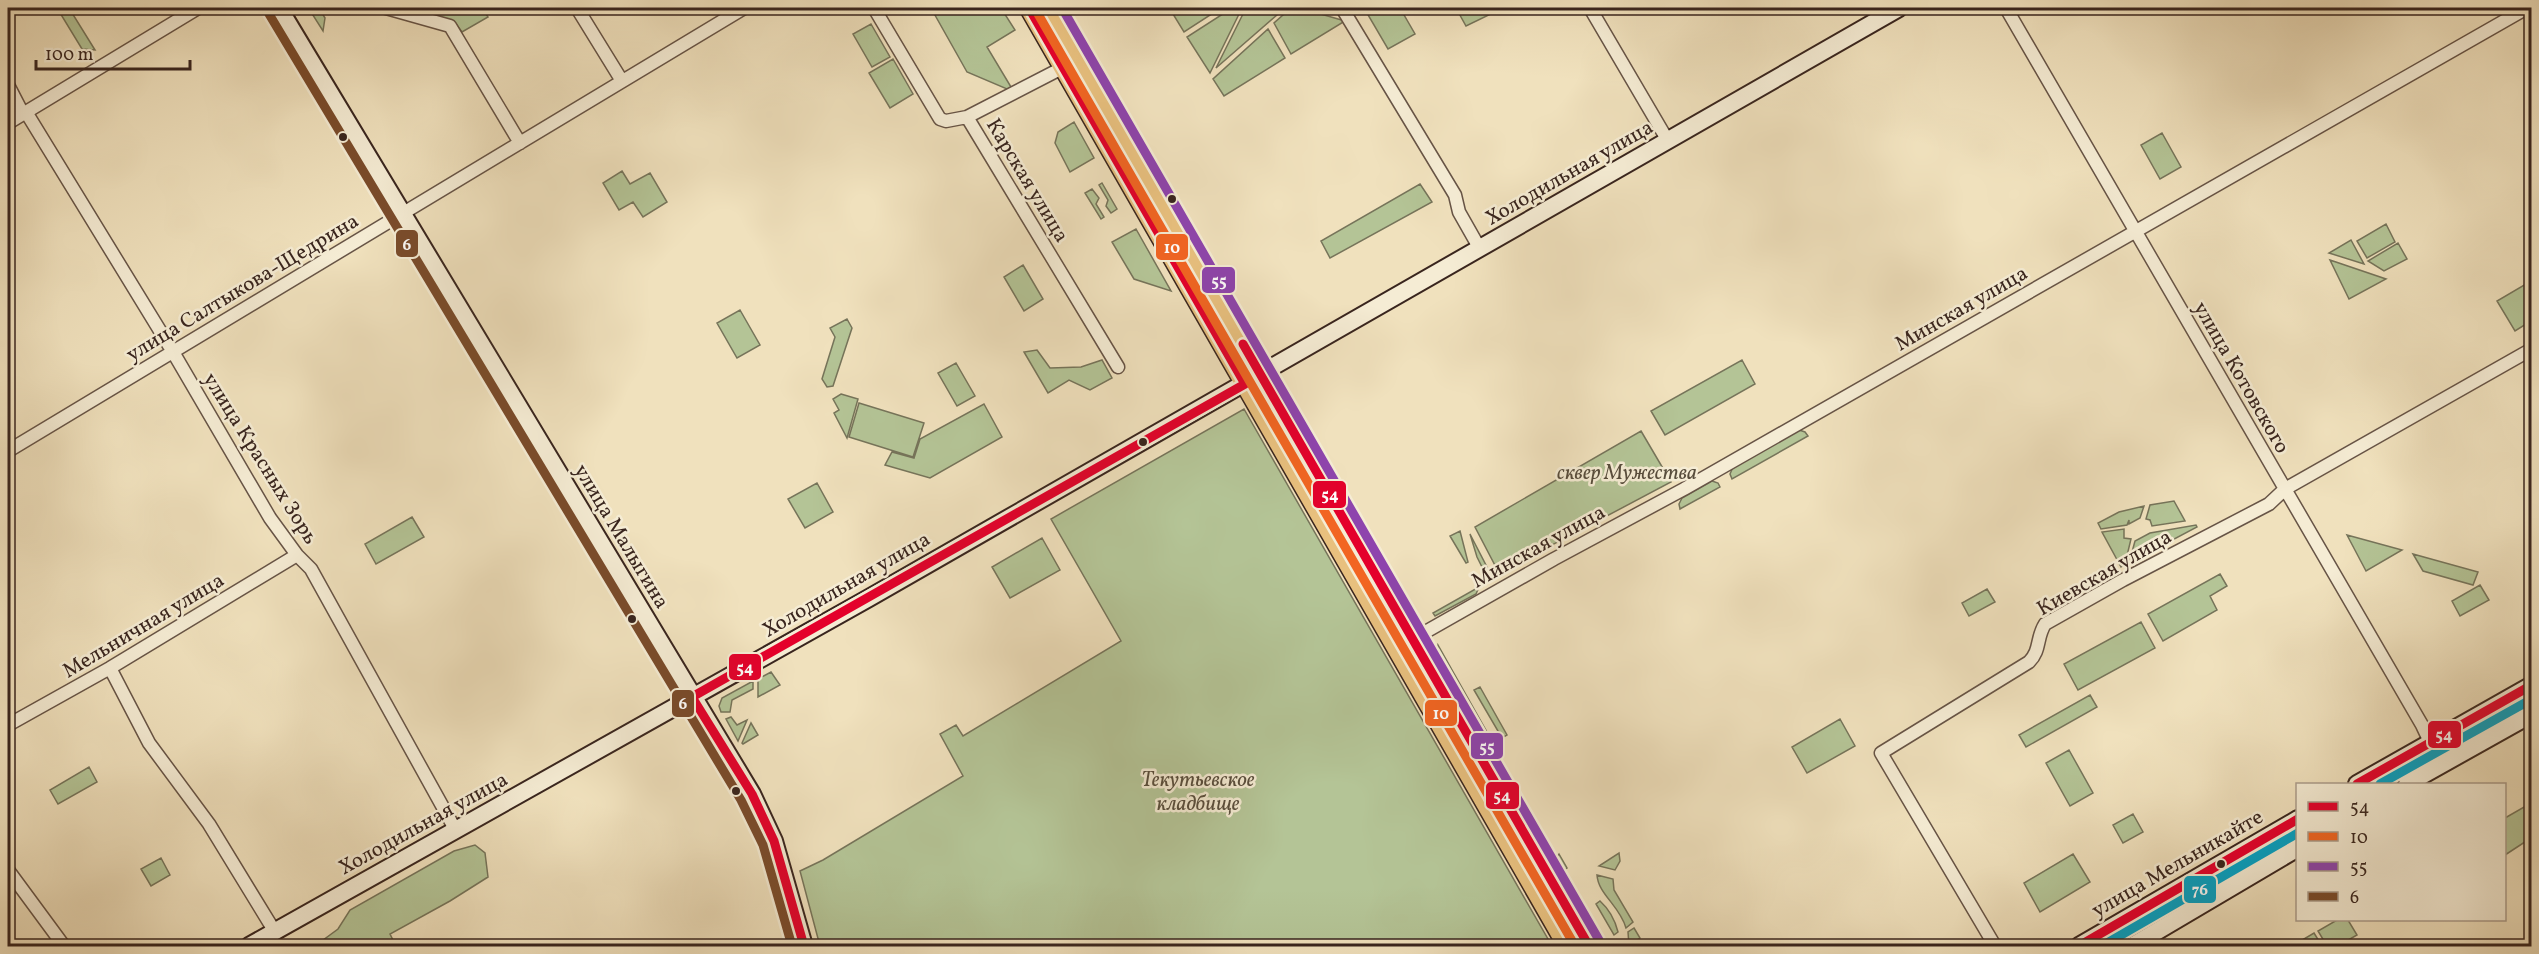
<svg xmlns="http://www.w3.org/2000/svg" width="2539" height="954" viewBox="0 0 2539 954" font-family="Vollkorn,serif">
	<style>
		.green { fill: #b4c496; stroke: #76745a; stroke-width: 1.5 }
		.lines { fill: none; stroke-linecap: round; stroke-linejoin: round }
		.street-casing { stroke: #675446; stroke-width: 15 }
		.secondary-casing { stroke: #39251e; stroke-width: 20 }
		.primary-casing { stroke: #39251e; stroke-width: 21 }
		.street { stroke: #f5ecd4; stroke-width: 12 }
		.secondary { stroke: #f5ecd4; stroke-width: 16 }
		.primary { stroke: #e8c07e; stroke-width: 18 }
		.bus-1-casing { stroke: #f5ecd4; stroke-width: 14 }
		.bus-2-casing { stroke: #f5ecd4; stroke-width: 14 }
		.bus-3-casing { stroke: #f5ecd4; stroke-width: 14 }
		.bus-4-casing { stroke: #f5ecd4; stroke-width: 14 }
		.bus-5-casing { stroke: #f5ecd4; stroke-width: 14 }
		.bus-1 { stroke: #e4002b; stroke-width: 9 }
		.bus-2 { stroke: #f26522; stroke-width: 9 }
		.bus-3 { stroke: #8e44ad; stroke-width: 9 }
		.bus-4 { stroke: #7a4b2a; stroke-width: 9 }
		.bus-5 { stroke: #03a2c5; stroke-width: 9 }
		.bus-dot { fill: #39251e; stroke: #f5ecd4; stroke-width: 2 }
		.labels { text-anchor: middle; stroke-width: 5; stroke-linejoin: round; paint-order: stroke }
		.street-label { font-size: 21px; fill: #39251e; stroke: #f5ecd4 }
		.park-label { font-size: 21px; font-style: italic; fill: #584d3c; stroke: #f5ecd4 }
		.line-badge { stroke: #f5ecd4; stroke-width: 2 }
		.badge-label { font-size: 16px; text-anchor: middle; font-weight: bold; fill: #fff }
	</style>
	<rect width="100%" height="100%" fill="#f0e1bd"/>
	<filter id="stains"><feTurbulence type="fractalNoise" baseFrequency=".00333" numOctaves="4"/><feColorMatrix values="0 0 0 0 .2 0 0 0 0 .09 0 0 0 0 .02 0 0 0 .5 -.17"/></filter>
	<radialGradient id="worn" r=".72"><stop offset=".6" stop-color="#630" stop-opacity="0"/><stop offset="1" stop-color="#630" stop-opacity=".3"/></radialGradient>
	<path class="green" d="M57,8H69L95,50L82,49Z
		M312,8H319L325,18L323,31L309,9Z
		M403,8H482L488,17L462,32L456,24Z
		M931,8H1001L1015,30L987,47L1014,92L967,72Z
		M1184,8H1221L1184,32L1173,14Z
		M1232,8H1242L1210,73L1187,37Z
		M1246,8H1285L1216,68Z
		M1291,8H1300L1345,21L1291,54L1274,23Z
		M1364,8H1400L1415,34L1388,49Z
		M1456,8H1493L1495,12L1466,26Z
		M871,24L890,57L872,67L853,34Z
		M1268,29L1285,58L1224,96L1213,79Z
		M893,59L913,94L890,108L869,73Z
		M1074,122L1094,158L1070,172L1055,143L1058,132Z
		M2162,133L2181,167L2160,179L2141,145Z
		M622,171L630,184L650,173L667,202L643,217L633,202L619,210L603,183Z
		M1102,183L1117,209L1111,213L1106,206L1108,200L1099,185Z
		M1420,184L1432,202L1330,258L1321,241Z
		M1092,189L1099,198L1096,204L1104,217L1101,219L1085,193Z
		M2386,224L2395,242L2367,258L2357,241Z
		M1136,229L1171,291L1134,279L1112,242Z
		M2351,240L2364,264L2329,253Z
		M2398,243L2407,259L2384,271L2368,261Z
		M2330,260L2386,279L2349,299Z
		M1023,265L1043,299L1024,311L1004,277Z
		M2531,281V321L2515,331L2497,301Z
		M740,310L760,345L737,358L717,323Z
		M847,319L852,328L833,386L827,387L822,379L835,337L830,328Z
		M1037,350L1050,368L1081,367L1102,360L1112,378L1090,390L1069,380L1048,393L1024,352Z
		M1742,360L1755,384L1665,435L1651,411Z
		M956,363L975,396L957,406L938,373Z
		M841,394L858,399L847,438L834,413L839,410L833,399Z
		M859,403L924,423L913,457L849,437Z
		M984,404L1002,437L930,478L885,465L892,452L914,458L920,439Z
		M1244,409L1552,946H820L800,871L823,860L963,776L940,734L956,725L963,736L1121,641L1051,519Z
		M1799,430L1805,432L1808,436L1732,479L1730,474L1733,467Z
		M1641,431L1671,482L1499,573L1475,527Z
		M1712,481L1718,483L1720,487L1680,509L1679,504L1682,498Z
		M817,483L833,512L805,528L788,499Z
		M2174,501L2185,521L2152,526L2150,520L2146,519L2150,505Z
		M2144,506L2140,518L2129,524V520L2127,525L2101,529L2098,523L2119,512Z
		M412,517L424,537L376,564L365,544Z
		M2196,525L2197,527L2129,563L2135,541L2150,533Z
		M2124,529V538L2131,539L2125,564L2121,567L2102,532Z
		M1460,531L1468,562L1466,563L1450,536Z
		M1470,534L1489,571L1485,573L1477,557Z
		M2347,535L2402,550L2366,571Z
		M1042,538L1060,570L1010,598L992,567Z
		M2413,554L2478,572L2473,585L2423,571Z
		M2220,574L2227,586L2210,596L2217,610L2163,641L2148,614Z
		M2480,585L2489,600L2460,616L2452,601Z
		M1479,587L1476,594L1435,616L1433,613Z
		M1987,589L1995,602L1969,616L1962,603Z
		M2141,622L2155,648L2078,690L2064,664Z
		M1438,645L1501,757L1490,755L1468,716L1465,700L1437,652Z
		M771,672L780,685L758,697V679Z
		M753,681V689L732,700L730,712H721L719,706L722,698Z
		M1480,687L1507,735L1502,738L1474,690Z
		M2090,695L2097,707L2026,747L2019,735Z
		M731,717L737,725L747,720L738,741L726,719Z
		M1840,719L1855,746L1807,773L1792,747Z
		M751,723L758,735L743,744L742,743Z
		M2069,750L2093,793L2070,806L2046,763Z
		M89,767L97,782L58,804L50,790Z
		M2531,803V838L2505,855V818Z
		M2133,814L2143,832L2123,843L2113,825Z
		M475,845L485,853L488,877L450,901L390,934L396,946H315L338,929L350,910L454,851Z
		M1619,853L1620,861L1615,870L1599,866Z
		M1559,854L1567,868L1560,872L1552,863Z
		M2073,854L2090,882L2040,912L2024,883Z
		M161,858L170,875L151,886L141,869Z
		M1597,875L1613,879L1614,890L1633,922L1626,928C1620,906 1598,894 1597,875Z
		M1600,901C1610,910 1615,920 1618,932L1614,935L1596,904Z
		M2337,920H2348L2357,935L2338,946H2327L2318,931Z
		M1634,928L1640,938L1637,940L1638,943L1629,946L1628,932Z
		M2314,933L2322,946H2292Z"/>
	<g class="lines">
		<defs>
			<path id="street" d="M386,8L450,26L520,143
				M577,8L622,81
				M874,8L940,119L946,121L967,117L1118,367
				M1342,8L1455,195L1459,212L1480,249
				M1590,8L1668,141
				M2006,8L2422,725L2430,742L2435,769
				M8,85L23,114
				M26,112L173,352L270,518L297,555L311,569L455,829
				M967,117L1064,67
				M8,123L198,8
				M8,451L744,8
				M1413,639L1554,559L1684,489L2527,8
				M110,668L149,743L209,824L275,932
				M8,725L110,668L297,555
				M8,870L64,946
				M1995,946L1881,753L2029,662C2041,650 2036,638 2045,624L2123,580L2269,504L2285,489L2532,349"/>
			<path id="secondary" d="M279,8L752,794L774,841L804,946
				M2357,784L2532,685
				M2407,784L2532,714
				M249,946L869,598L1899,8
				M2079,946L2298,819
				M2132,946L2298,848"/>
			<path id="primary" d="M1029,8L1567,946
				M1048,8L1589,946"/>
		</defs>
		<use href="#street" class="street-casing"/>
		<use href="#secondary" class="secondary-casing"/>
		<use href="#primary" class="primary-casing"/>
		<use href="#street" class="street"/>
		<use href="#secondary" class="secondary"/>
		<use href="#primary" class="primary"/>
		<defs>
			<path id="bus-1" d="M1243,344L1589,946
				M2357,784L2532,685
				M804,946L774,841L752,794L692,697L1245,384L1029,8
				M2079,946L2298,819"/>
			<path id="bus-2" d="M1038,14L1575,946"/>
			<path id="bus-3" d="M1062,8L1599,940"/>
			<path id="bus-4" d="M269,14L741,800L763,845L792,946"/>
			<path id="bus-5" d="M2380,784L2532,699
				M2102,946L2298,833"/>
		</defs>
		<use href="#bus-1" class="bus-1-casing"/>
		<use href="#bus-2" class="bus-2-casing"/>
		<use href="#bus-3" class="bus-3-casing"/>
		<use href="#bus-4" class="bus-4-casing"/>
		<use href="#bus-5" class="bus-5-casing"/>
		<use href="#bus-1" class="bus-1"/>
		<use href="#bus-2" class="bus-2"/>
		<use href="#bus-3" class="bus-3"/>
		<use href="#bus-4" class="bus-4"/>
		<use href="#bus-5" class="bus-5"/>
	</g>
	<g class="bus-dot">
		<circle cx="343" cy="137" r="5"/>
		<circle cx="1172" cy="199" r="5"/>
		<circle cx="1143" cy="442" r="5"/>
		<circle cx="632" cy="619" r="5"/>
		<circle cx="736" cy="791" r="5"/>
		<circle cx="2221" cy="864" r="5"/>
	</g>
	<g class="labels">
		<g class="street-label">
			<text transform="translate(1569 172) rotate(-30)" y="7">Холодильная улица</text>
			<text transform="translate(1028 180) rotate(59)" y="7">Карская улица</text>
			<text transform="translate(242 287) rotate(-31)" y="7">улица Салтыкова-Щедрина</text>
			<text transform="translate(1961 308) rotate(-30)" y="7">Минская улица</text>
			<text transform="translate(2242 377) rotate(60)" y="7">улица Котовского</text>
			<text transform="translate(261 458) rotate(58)" y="7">улица Красных Зорь</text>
			<text transform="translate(622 536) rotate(59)" y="7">улица Малыгина</text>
			<text transform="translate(1538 546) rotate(-29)" y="7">Минская улица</text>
			<text transform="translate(2104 572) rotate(-30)" y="7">Киевская улица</text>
			<text transform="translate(846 584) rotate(-30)" y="7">Холодильная улица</text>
			<text transform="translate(143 625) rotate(-31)" y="7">Мельничная улица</text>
			<text transform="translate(423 823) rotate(-29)" y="7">Холодильная улица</text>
			<text transform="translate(2177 863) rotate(-30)" y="7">улица Мельникайте</text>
		</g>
		<g class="park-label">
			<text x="1627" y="479">сквер Мужества</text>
			<text x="1198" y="786">Текутьевское<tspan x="1198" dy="24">кладбище</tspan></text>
		</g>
	</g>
	<g class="line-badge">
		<rect x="395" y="229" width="24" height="29" rx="6" fill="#7a4b2a"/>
		<rect x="1155" y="233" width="34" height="28" rx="6" fill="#f26522"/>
		<rect x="1201" y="266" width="35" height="28" rx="6" fill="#8e44ad"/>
		<rect x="1312" y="480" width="35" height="29" rx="6" fill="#e4002b"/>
		<rect x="728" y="653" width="34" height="28" rx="6" fill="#e4002b"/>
		<rect x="671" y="689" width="24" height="29" rx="6" fill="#7a4b2a"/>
		<rect x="1424" y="699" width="34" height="28" rx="6" fill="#f26522"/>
		<rect x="2427" y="720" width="35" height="29" rx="6" fill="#e4002b"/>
		<rect x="1470" y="732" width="34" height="28" rx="6" fill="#8e44ad"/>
		<rect x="1485" y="781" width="35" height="29" rx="6" fill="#e4002b"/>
		<rect x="2183" y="875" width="34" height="29" rx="6" fill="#03a2c5"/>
	</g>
	<g class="badge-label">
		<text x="407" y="250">6</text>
		<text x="1172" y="253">10</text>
		<text x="1219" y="286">55</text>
		<text x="1330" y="500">54</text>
		<text x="745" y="673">54</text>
		<text x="683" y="709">6</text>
		<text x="1441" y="719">10</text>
		<text x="2444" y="740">54</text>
		<text x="1487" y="752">55</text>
		<text x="1502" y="801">54</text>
		<text x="2200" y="895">76</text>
	</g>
	<rect width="2539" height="954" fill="none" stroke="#f0e1bd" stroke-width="30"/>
	<rect x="9" y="9" width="2521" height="936" fill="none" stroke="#39251e" stroke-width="3"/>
	<rect x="15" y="15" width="2509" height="924" fill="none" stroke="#39251e" stroke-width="1.5"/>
	<rect x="2296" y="783" width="210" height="138" fill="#f5ecd4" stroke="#aa9c8b" stroke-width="1.5"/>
	<rect x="2308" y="802" width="30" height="9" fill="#e4002b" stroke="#aa9c8b" stroke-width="1.5"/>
	<text x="2350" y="813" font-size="18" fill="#39251e">54</text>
	<rect x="2308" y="832" width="30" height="9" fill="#f26522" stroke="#aa9c8b" stroke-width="1.5"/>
	<text x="2350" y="843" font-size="18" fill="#39251e">10</text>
	<rect x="2308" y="862" width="30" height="9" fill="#8e44ad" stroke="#aa9c8b" stroke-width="1.5"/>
	<text x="2350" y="873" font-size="18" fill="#39251e">55</text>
	<rect x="2308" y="892" width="30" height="9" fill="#7a4b2a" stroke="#aa9c8b" stroke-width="1.5"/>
	<text x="2350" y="903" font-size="18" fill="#39251e">6</text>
	<path d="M36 60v9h154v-9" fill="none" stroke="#39251e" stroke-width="3"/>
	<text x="45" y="60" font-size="18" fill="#39251e" stroke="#f5ecd4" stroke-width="4.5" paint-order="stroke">100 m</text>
	<rect width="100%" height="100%" filter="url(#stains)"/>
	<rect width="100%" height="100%" fill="url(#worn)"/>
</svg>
